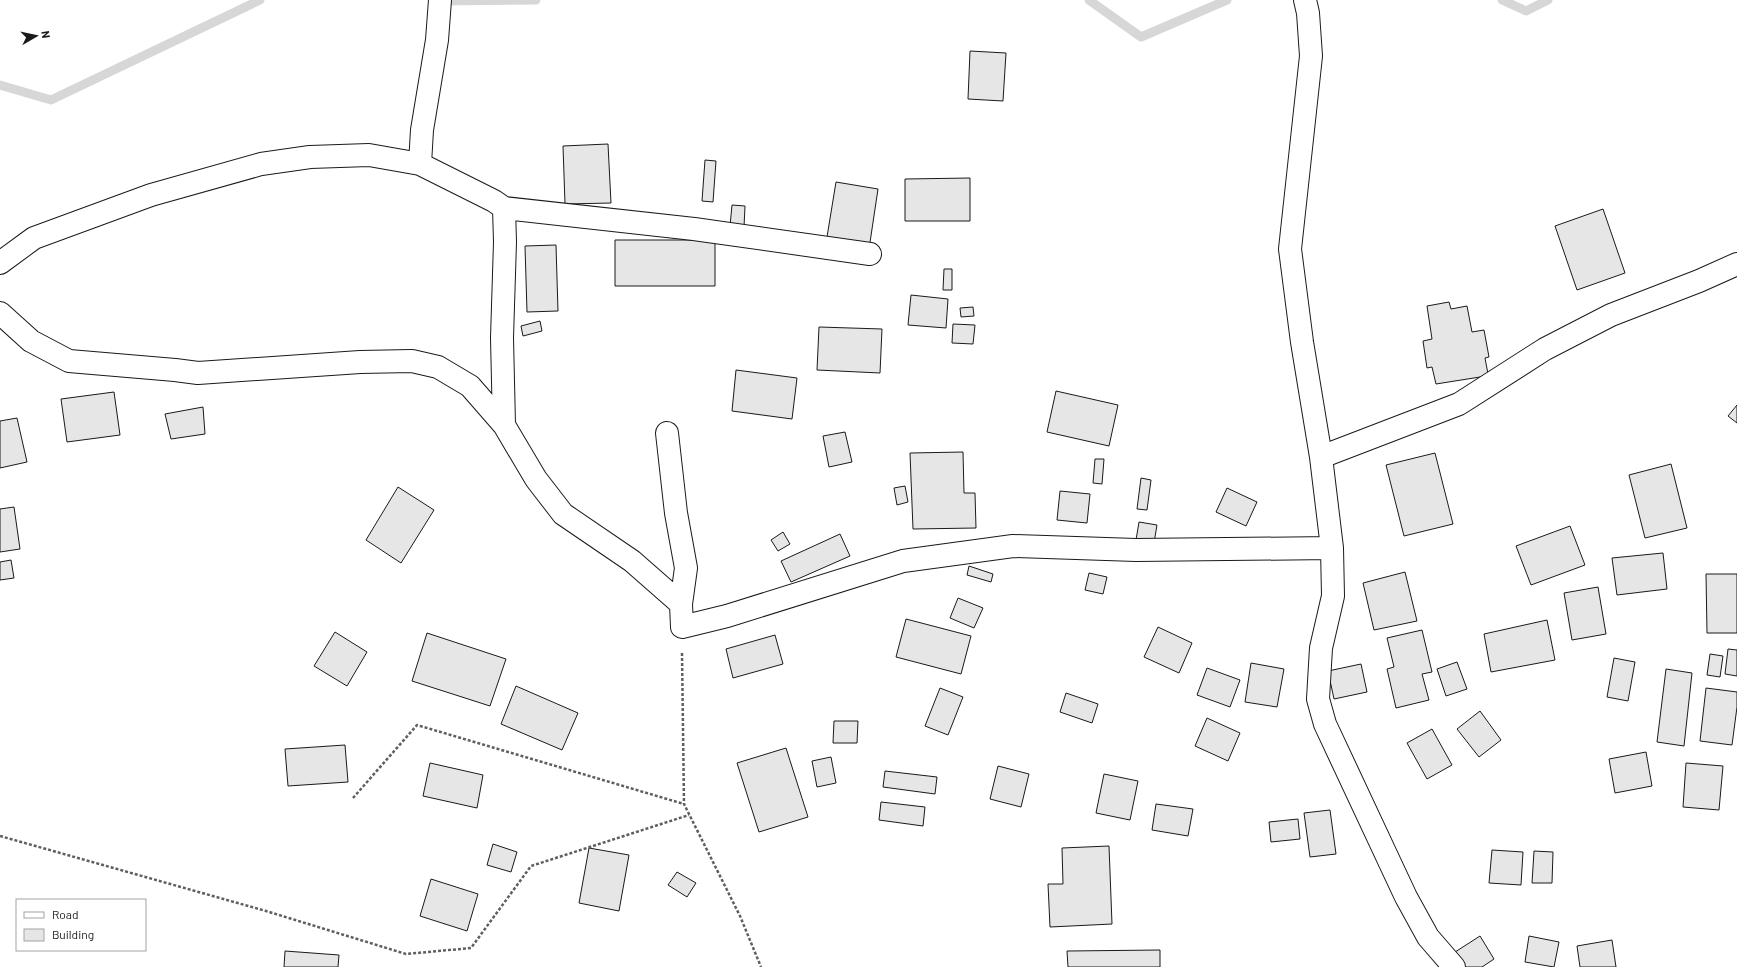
<svg xmlns="http://www.w3.org/2000/svg" width="1737" height="967" viewBox="0 0 1737 967" font-family="Barlow,sans-serif">
	<style>
		.lines { fill: none; stroke-linecap: round; stroke-linejoin: round }
		.stream { stroke: #d7d7d7; stroke-width: 9 }
		.building { fill: #e6e6e6; stroke: #1a1a1a }
		.minor-casing { stroke: #1a1a1a; stroke-width: 24 }
		.path { stroke: #5f5f5f; stroke-width: 2.5; stroke-dasharray: 3 2; stroke-linecap: butt }
		.minor { stroke: #fff; stroke-width: 22 }
	</style>
	<rect width="100%" height="100%" fill="#fff"/>
	<g class="lines">
		<path class="stream" d="M1089,0L1141,37L1227,0
			M1502,0L1526,11L1548,0
			M440,1L536,0
			M0,85L51,100L260,0"/>
	</g>
	<path class="building" d="M970,51L1006,53L1003,101L968,99Z
		M608,144L611,203L565,204L563,146Z
		M705,160L716,161L713,202L702,201Z
		M970,178V221H905V179Z
		M836,182L878,189L869,249L826,243Z
		M732,205L745,206L744,227L730,226Z
		M1603,209L1625,273L1577,290L1555,226Z
		M615,240H715V286H615Z
		M556,245L558,311L527,312L525,246Z
		M944,269H952V290H943Z
		M911,295L948,299L946,328L908,325Z
		M1449,302L1451,309L1467,306L1472,332L1484,330L1489,357L1485,358L1488,374L1480,377L1436,384L1432,367L1427,368L1423,341L1432,339L1427,306Z
		M973,307L974,316L961,317L960,308Z
		M540,321L542,331L523,336L521,326Z
		M953,324L975,325L973,344L952,343Z
		M819,327L882,329L880,373L817,370Z
		M736,370L797,378L792,419L732,411Z
		M1056,391L1118,405L1109,446L1047,432Z
		M114,392L120,435L67,442L61,399Z
		M1737,405V423L1728,416Z
		M203,407L205,434L171,439L165,414Z
		M17,418L27,462L0,468V421Z
		M845,432L852,462L829,467L823,436Z
		M963,452L964,493H975L976,528L913,529L910,453Z
		M1435,453L1453,524L1404,536L1386,465Z
		M1095,459H1104L1102,484L1093,483Z
		M1671,464L1687,528L1645,538L1629,475Z
		M1141,478L1151,480L1147,510L1137,509Z
		M905,486L908,502L897,505L894,488Z
		M398,487L434,510L401,563L366,540Z
		M1227,488L1257,502L1246,526L1216,512Z
		M1060,491L1090,494L1087,523L1057,520Z
		M14,507L20,549L0,552V509Z
		M1139,522L1157,525L1154,543L1136,540Z
		M1570,526L1585,565L1531,585L1516,546Z
		M783,532L790,544L778,551L771,540Z
		M840,534L850,556L791,582L781,561Z
		M1663,553L1667,589L1617,595L1612,558Z
		M11,560L14,578L0,580V562Z
		M969,566L993,574L991,582L967,575Z
		M1405,572L1417,621L1374,630L1363,583Z
		M1089,573L1107,577L1103,594L1085,590Z
		M1706,574H1737V633H1707Z
		M1598,587L1606,634L1572,640L1564,593Z
		M958,598L983,608L974,628L950,618Z
		M906,619L971,636L961,674L896,657Z
		M1547,620L1555,660L1491,672L1484,634Z
		M1158,627L1192,643L1179,673L1144,657Z
		M1422,630L1432,672L1422,674L1429,700L1396,708L1387,669L1394,667L1387,638Z
		M335,632L367,652L347,686L314,666Z
		M427,633L506,659L490,706L412,681Z
		M775,635L783,664L733,678L726,649Z
		M1728,649L1737,650V676L1725,674Z
		M1710,654L1723,656L1720,677L1707,675Z
		M1614,658L1635,662L1628,701L1607,697Z
		M1457,662L1467,689L1446,696L1437,669Z
		M1251,663L1284,669L1277,707L1245,702Z
		M1361,664L1367,692L1334,699L1328,671Z
		M1207,668L1240,680L1230,707L1197,695Z
		M1666,669L1692,673L1684,746L1657,742Z
		M516,686L578,713L562,750L501,724Z
		M940,688L963,697L948,735L925,726Z
		M1706,688L1737,692V707L1732,745L1700,741Z
		M1066,693L1098,704L1092,723L1060,712Z
		M1480,711L1501,740L1479,757L1457,729Z
		M1207,718L1240,733L1228,761L1195,746Z
		M834,721H858L857,743H833Z
		M1432,729L1452,765L1427,779L1407,743Z
		M345,745L348,782L288,786L285,749Z
		M786,748L808,817L759,832L737,763Z
		M1646,752L1652,786L1615,793L1609,759Z
		M831,757L836,783L817,787L812,761Z
		M430,763L483,775L477,808L423,796Z
		M1686,763L1723,766L1719,810L1683,807Z
		M998,766L1029,774L1021,807L990,799Z
		M885,771L937,777L935,794L883,787Z
		M1104,774L1138,781L1130,820L1096,813Z
		M881,802L925,807L923,826L879,820Z
		M1156,804L1193,809L1188,836L1152,830Z
		M1330,810L1336,854L1310,857L1304,813Z
		M1298,819L1300,839L1271,842L1269,822Z
		M493,844L517,852L511,872L487,865Z
		M1109,846L1112,924L1050,927L1048,884H1063L1062,848Z
		M589,848L629,855L619,911L579,903Z
		M1492,850L1523,852L1521,885L1489,883Z
		M1534,851L1553,852L1552,883H1532Z
		M677,872L696,883L687,897L668,885Z
		M431,879L478,894L467,931L420,916Z
		M1480,936L1494,959L1482,967H1460L1452,954Z
		M1529,936L1559,942L1554,967L1525,962Z
		M1612,940L1616,967H1580L1577,946Z
		M1160,950V967H1068L1067,951Z
		M285,951L339,955L338,967H284Z"/>
	<g class="lines">
		<defs>
			<path id="minor" d="M420,164L422,130L437,40L440,0
				M504,208L694,229L870,254
				M0,263L34,238L151,195L261,164L310,157L369,155L420,164L494,201L504,208L505,242L502,338L504,425L536,479L563,514L632,561L681,604
				M0,313L31,341L69,361L175,370L198,373L360,362L412,361L438,367L470,386L504,425
				M667,433L676,513L686,568L681,604L682,627L727,616L903,561L1013,546L1136,550L1332,548L1321,457L1302,342L1290,249L1311,56L1308,13L1305,0
				M1321,457L1459,404L1545,349L1611,315L1699,281L1737,264
				M1332,548L1333,596L1321,648L1318,699L1325,724L1406,897L1428,937L1454,967"/>
		</defs>
		<use href="#minor" class="minor-casing"/>
		<path class="path" d="M682,653L684,804L740,916L761,967
			M353,798L417,725L684,804
			M0,836L266,911L406,954L471,948L531,866L689,815"/>
		<use href="#minor" class="minor"/>
	</g>
	<rect x="16" y="899" width="130" height="52" fill="#ffffff" stroke="#a3a3a3"/>
	<rect x="24" y="912" width="20" height="6" fill="#ffffff" stroke="#a3a3a3"/>
	<text x="52" y="919" font-size="12" fill="#1a1a1a">Road</text>
	<rect x="24" y="929" width="20" height="12" fill="#e6e6e6" stroke="#a3a3a3"/>
	<text x="52" y="939" font-size="12" fill="#1a1a1a">Building</text>
	<g transform="translate(36 36) rotate(81)" stroke="#ffffff" stroke-width="3" paint-order="stroke">
	<path d="M0-3L7 15L0 10L-7 15Z" fill="#1a1a1a"/>
	<text y="-6" font-size="11" font-weight="bold" text-anchor="middle" fill="#1a1a1a">N</text>
	</g>
</svg>
